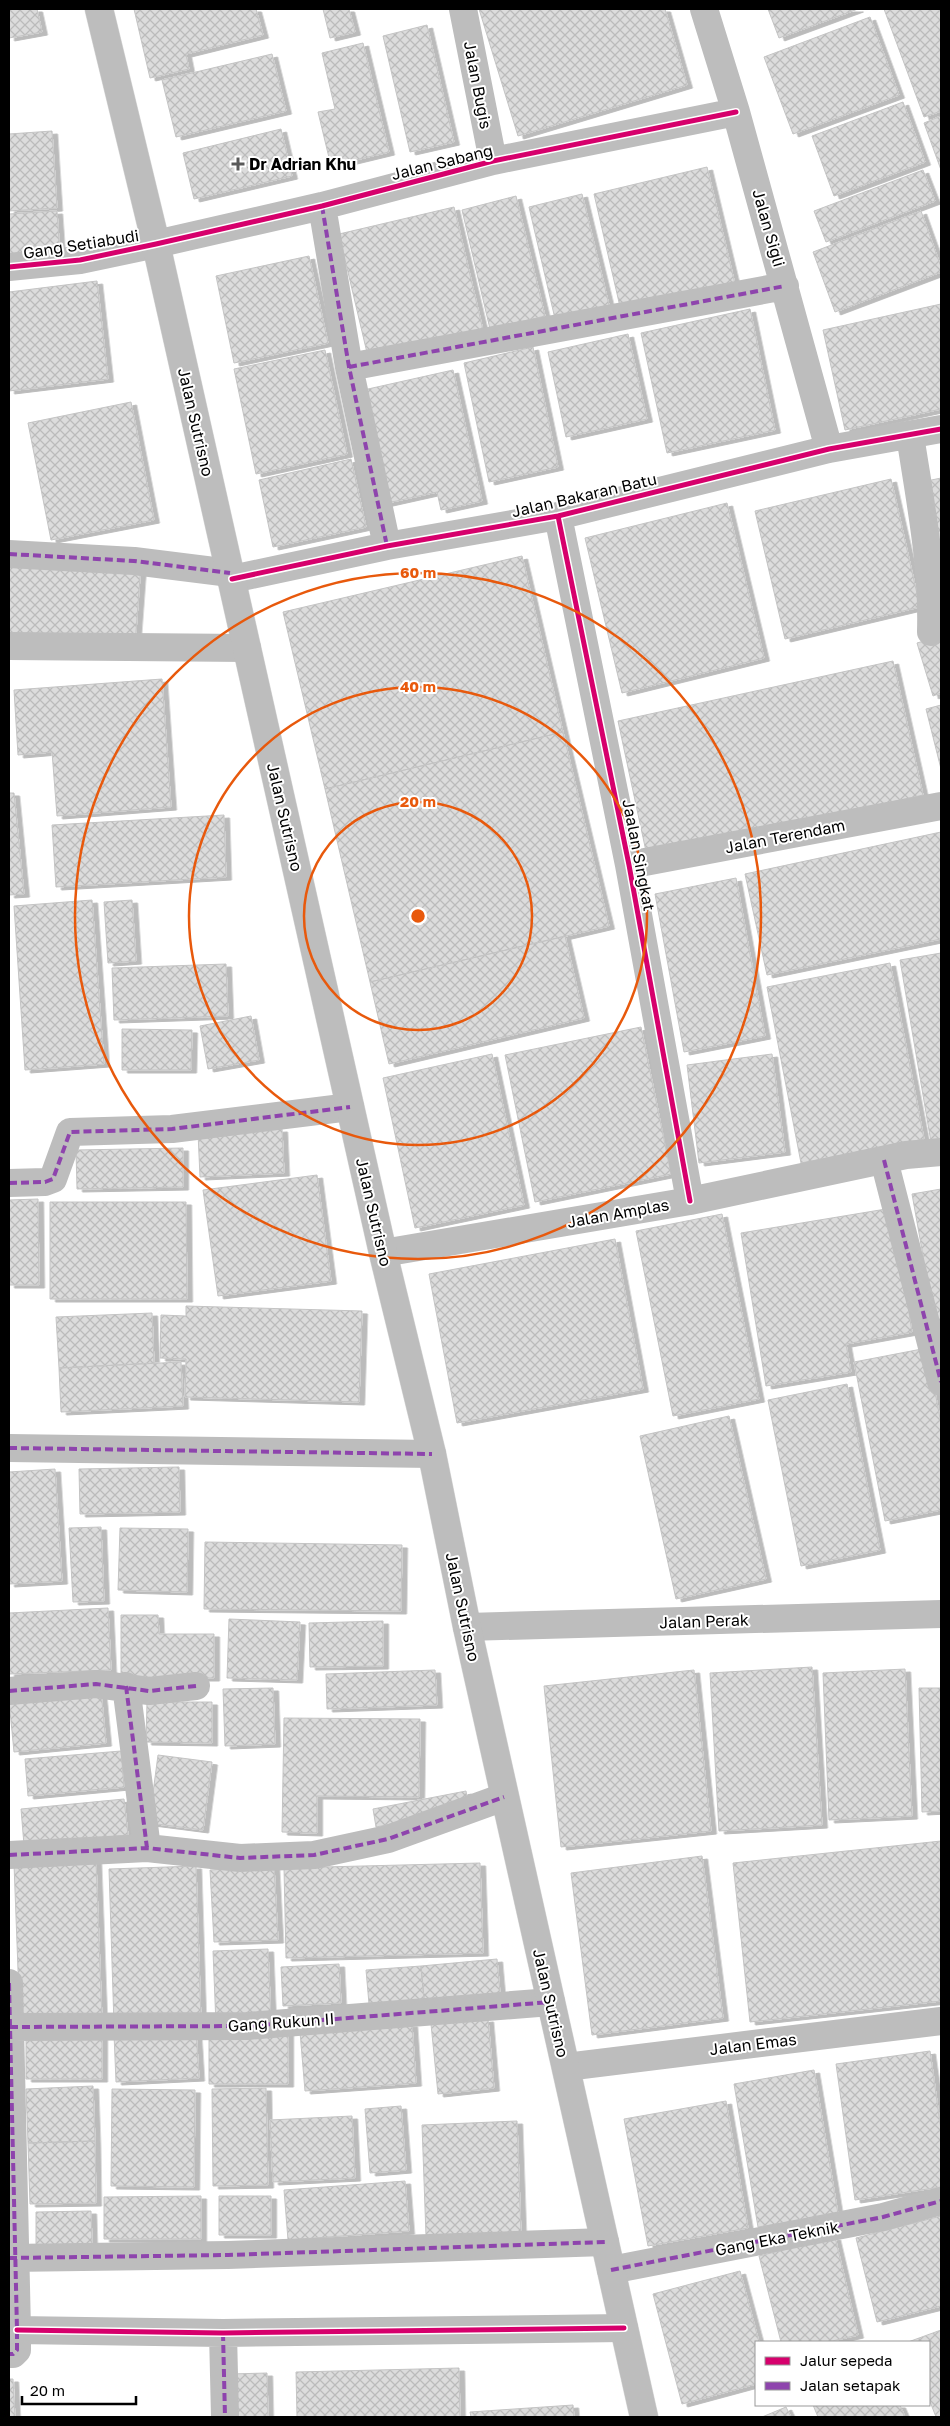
<svg xmlns="http://www.w3.org/2000/svg" width="950" height="2426" viewBox="0 0 950 2426" font-family="'Golos Text',sans-serif">
	<style>
		.building { fill: url(#building-cross-hatch); stroke: #c4c4c4; filter: url(#shadow) }
		.lines { fill: none; stroke-linecap: round; stroke-linejoin: round }
		.major-casing { stroke: #dbdbdb; stroke-width: 29 }
		.minor { stroke: #bdbdbd; stroke-width: 28 }
		.major { stroke: #bdbdbd; stroke-width: 28 }
		.quiet { stroke: #8e44ad; stroke-width: 4; stroke-dasharray: 8 4; stroke-linecap: butt }
		.cycleway-casing { stroke: #fff; stroke-width: 8 }
		.cycleway { stroke: #d6006c; stroke-width: 5 }
		.ring { fill: none; stroke: #e8590c; stroke-width: 2.5 }
		.poi-dot { fill: #595959; stroke: #fff; stroke-width: 2 }
		.labels { text-anchor: middle; stroke-width: 4; stroke-linejoin: round; paint-order: stroke }
		.street-label { font-size: 16px; fill: #000; stroke: #fff }
		.poi-label { font-size: 16px; font-weight: bold; fill: #000; stroke: #fff; text-anchor: start }
		.centre { fill: #e8590c; stroke: #fff; stroke-width: 2.5 }
		.ring-label { font-size: 15px; text-anchor: middle; font-weight: bold; fill: #e8590c; stroke: #fff; stroke-width: 4; stroke-linejoin: round; paint-order: stroke }
	</style>
	<defs>
		<pattern id="building-cross-hatch" width="8" height="8" patternUnits="userSpaceOnUse" patternTransform="scale(1.25)"><rect width="8" height="8" fill="#dcdcdc"/><path d="M0 0l8 8M0 8l8-8" fill="none" stroke="#bbb"/></pattern>
		<filter id="shadow"><feDropShadow dx="5.5" dy="3" stdDeviation="0" flood-color="#0004"/></filter>
	</defs>
	<rect width="100%" height="100%" fill="#fff"/>
	<path class="building" d="M9,9H37L42,32L9,38Z
		M134,9H256L263,35L186,54L189,69L150,78Z
		M323,9H349L355,32L330,38Z
		M479,9H665L687,85L518,136Z
		M768,9H858L779,38Z
		M884,9H941V111L924,117Z
		M870,17L899,95L793,134L764,57Z
		M427,25L454,142L410,152L383,36Z
		M363,43L389,152L331,166L318,112L335,109L322,53Z
		M272,54L286,111L176,137L162,80Z
		M903,102L925,162L834,196L812,136Z
		M941,116V170L924,123Z
		M281,129L292,176L194,199L183,153Z
		M52,131L57,208L9,211V134Z
		M707,167L735,284L621,311L594,194Z
		M923,170L935,201L826,242L814,211Z
		M582,194L610,309L556,323L529,207Z
		M516,196L545,316L490,329L462,210Z
		M454,207L483,330L368,357L339,234Z
		M57,211L60,254L9,258V214Z
		M921,211L941,267V272L835,312L813,252Z
		M309,256L328,343L234,363L216,276Z
		M97,281L108,379L9,391V292Z
		M941,304V409L845,430L823,330Z
		M750,309L775,430L667,453L641,333Z
		M628,334L647,419L566,437L548,352Z
		M533,347L558,467L489,482L464,363Z
		M325,350L347,454L256,474L234,369Z
		M453,370L482,501L441,510L437,492L383,504L359,391Z
		M131,402L154,520L51,540L28,423Z
		M351,459L366,527L273,547L259,480Z
		M941,478V571L922,482Z
		M891,479L920,607L785,639L755,511Z
		M727,503L764,658L622,693L585,538Z
		M9,556L141,564L135,645L9,637Z
		M522,556L563,732L325,789L283,612Z
		M941,636V693L933,696L917,643Z
		M893,661L923,795L647,856L618,721Z
		M162,679L171,807L57,816L52,752L18,755L14,690Z
		M941,705V769L926,709Z
		M563,732L609,926L370,982L325,789Z
		M9,793H14L24,894L9,895Z
		M224,815L226,877L56,887L52,825Z
		M941,832V939L767,975L745,874Z
		M736,878L765,1036L684,1052L655,894Z
		M92,900L104,1064L25,1070L14,906Z
		M132,900L136,961L108,963L104,902Z
		M565,936L584,1018L389,1064L370,982Z
		M941,953V1140L931,1142L900,960Z
		M890,963L924,1139L801,1163L767,987Z
		M226,964L228,1016L114,1020L112,968Z
		M251,1016L259,1060L208,1069L200,1026Z
		M641,1027L671,1174L535,1202L505,1055Z
		M122,1029L192,1030L191,1070H122Z
		M492,1054L524,1205L415,1228L383,1078Z
		M772,1054L785,1152L699,1163L687,1065Z
		M282,1129L284,1173L200,1177L198,1133Z
		M183,1148V1187L77,1189L76,1150Z
		M317,1175L331,1281L218,1296L203,1190Z
		M941,1189V1333L937,1334L912,1194Z
		M38,1199L39,1285H9V1200Z
		M50,1202H186L187,1299H50Z
		M892,1208L912,1332L846,1344L851,1372L766,1386L741,1233Z
		M722,1214L759,1399L673,1416L636,1231Z
		M615,1239L643,1389L457,1423L429,1274Z
		M186,1306L362,1311L359,1402L185,1397L186,1359L160,1358L161,1315L186,1316Z
		M152,1313L154,1363L59,1368L56,1317Z
		M927,1348L941,1424V1510L885,1521L854,1362Z
		M181,1362L183,1406L61,1412L59,1368Z
		M847,1384L880,1550L801,1566L768,1400Z
		M729,1416L766,1579L676,1599L640,1436Z
		M179,1467L180,1512L80,1514L79,1469Z
		M55,1469L62,1581L9,1584V1472Z
		M101,1527L104,1601L73,1602L69,1528Z
		M120,1528L188,1529L187,1592L118,1590Z
		M205,1542L402,1545L401,1611L204,1609Z
		M108,1608L111,1670L9,1674V1613Z
		M121,1615H158L159,1634H214V1678H121Z
		M229,1619L300,1622L297,1680L227,1678Z
		M383,1621V1666L310,1667L309,1623Z
		M812,1667L822,1825L719,1831L710,1673Z
		M905,1669L912,1816L829,1820L823,1673Z
		M435,1670L437,1705L327,1709L326,1674Z
		M694,1670L711,1831L561,1847L544,1686Z
		M273,1688L275,1744L225,1746L223,1689Z
		M919,1688H941V1811L922,1812Z
		M101,1691L106,1743L14,1752L9,1701Z
		M147,1702H212V1743L146,1742Z
		M284,1718L420,1719L419,1797L317,1796V1833L282,1832Z
		M121,1751L124,1787L28,1796L25,1759Z
		M158,1755L212,1762L203,1830L149,1823Z
		M466,1791L469,1809L376,1827L373,1809Z
		M124,1799L128,1835L24,1845L21,1809Z
		M941,1841V2001L750,2022L733,1863Z
		M702,1856L723,2018L592,2035L571,1873Z
		M96,1861L102,2020L20,2023L14,1864Z
		M480,1863L483,1953L286,1958L284,1868Z
		M196,1866L201,2022L114,2025L109,1869Z
		M274,1866L278,1940L214,1942L210,1870Z
		M268,1949L271,2023L216,2025L213,1951Z
		M497,1959L500,1993L424,1999L421,1966Z
		M339,1964L341,2003L283,2006L281,1967Z
		M421,1966L424,1999L369,2004L366,1970Z
		M488,2019L494,2088L438,2094L431,2024Z
		M412,2024L416,2083L305,2091L300,2032Z
		M26,2028H102V2079H26Z
		M196,2029L199,2078L116,2082L114,2034Z
		M288,2031V2084H209V2032Z
		M930,2051L941,2130V2187L855,2200L836,2064Z
		M814,2070L838,2214L758,2227L734,2084Z
		M93,2086L95,2141L28,2143L26,2089Z
		M266,2088L268,2185L213,2186L212,2089Z
		M112,2089L195,2090L194,2187L111,2186Z
		M726,2101L748,2228L648,2246L624,2119Z
		M401,2106L406,2170L370,2173L365,2109Z
		M352,2116L355,2178L273,2182L270,2120Z
		M517,2121L521,2234L426,2236L422,2125Z
		M95,2141L96,2203L30,2204L28,2143Z
		M405,2181L409,2231L288,2240L284,2190Z
		M201,2196V2239H104V2197Z
		M219,2196H271V2235H219Z
		M91,2211L92,2244L36,2245V2212Z
		M941,2216V2306L877,2322L856,2238Z
		M835,2237L858,2335L828,2342H781L759,2256Z
		M740,2271L759,2342H756V2384L682,2404L653,2294Z
		M941,2330V2417H936L929,2399V2342H908Z
		M459,2368L460,2417H297L296,2372Z
		M267,2373L268,2417H231L230,2374Z
		M9,2379H13L15,2417H9Z
		M573,2405L574,2417H471L470,2412Z
		M813,2405H900L905,2417H818Z
		M786,2407L791,2417H762Z"/>
	<g class="lines">
		<defs>
			<path id="major" d="M99,9L156,244L383,1253L432,1454L467,1627L644,2417"/>
		</defs>
		<use href="#major" class="major-casing"/>
		<path class="minor" d="M463,9L493,161
			M704,9L736,112L829,449
			M322,206L349,367L387,546
			M9,267L80,260L156,244L322,206L493,161L736,112
			M349,367L785,286
			M910,435C920,501 933,565 931,632
			M558,516L629,865L690,1201
			M9,554L134,561L230,573
			M232,579L387,546L558,516L829,449L941,429
			M9,646L247,648
			M629,865L941,806
			M884,1160L941,1382
			M9,1183L45,1182L53,1179L70,1132L172,1129L350,1107
			M383,1253L690,1201L906,1155L941,1152
			M9,1448L432,1454
			M467,1627L941,1614
			M126,1686L147,1848
			M9,1691L96,1684L149,1691L196,1686
			M9,1855L147,1848L240,1858L314,1855L388,1839L504,1797
			M9,1983L17,2330V2350L13,2354H9
			M10,2027L247,2026L551,2002
			M566,2067L941,2021
			M9,2258L228,2255L605,2242
			M611,2270L883,2217L941,2201
			M17,2330L223,2333L624,2328
			M223,2333L225,2417"/>
		<use href="#major" class="major"/>
		<path class="quiet" d="M322,206L349,367L387,546
			M349,367L785,286
			M9,554L134,561L230,573
			M884,1160L941,1382
			M9,1183L45,1182L53,1179L70,1132L172,1129L350,1107
			M9,1448L432,1454
			M126,1686L147,1848
			M9,1691L96,1684L149,1691L196,1686
			M9,1855L147,1848L240,1858L314,1855L388,1839L504,1797
			M9,1983L17,2330V2350L13,2354H9
			M10,2027L247,2026L551,2002
			M9,2258L228,2255L605,2242
			M611,2270L883,2217L941,2201
			M223,2333L225,2417"/>
		<defs>
			<path id="cycleway" d="M9,267L80,260L156,244L322,206L493,161L736,112
				M558,516L629,865L690,1201
				M232,579L387,546L558,516L829,449L941,429
				M17,2330L223,2333L624,2328"/>
		</defs>
		<use href="#cycleway" class="cycleway-casing"/>
		<use href="#cycleway" class="cycleway"/>
	</g>
	<g class="ring">
		<circle cx="418" cy="916" r="114"/>
		<circle cx="418" cy="916" r="229"/>
		<circle cx="418" cy="916" r="343"/>
	</g>
	<path class="poi-dot" d="M235.5 156.5h5v5h5v5h-5v5h-5v-5h-5v-5h5z"/>
	<g class="labels">
		<g class="street-label">
			<text transform="translate(478 85) rotate(79)" y="6">Jalan Bugis</text>
			<text transform="translate(442 162) rotate(-14)" y="6">Jalan Sabang</text>
			<text transform="translate(769 228) rotate(74)" y="6">Jalan Sigli</text>
			<text transform="translate(81 244) rotate(-9)" y="6">Gang Setiabudi</text>
			<text transform="translate(196 422) rotate(77)" y="6">Jalan Sutrisno</text>
			<text transform="translate(584 495) rotate(-13)" y="6">Jalan Bakaran Batu</text>
			<text transform="translate(285 817) rotate(77)" y="6">Jalan Sutrisno</text>
			<text transform="translate(785 836) rotate(-11)" y="6">Jalan Terendam</text>
			<text transform="translate(639 855) rotate(79)" y="6">Jaalan Singkat</text>
			<text transform="translate(374 1212) rotate(77)" y="6">Jalan Sutrisno</text>
			<text transform="translate(618 1213) rotate(-10)" y="6">Jalan Amplas</text>
			<text transform="translate(463 1607) rotate(78)" y="6">Jalan Sutrisno</text>
			<text transform="translate(704 1621) rotate(-2)" y="6">Jalan Perak</text>
			<text transform="translate(551 2003) rotate(77)" y="6">Jalan Sutrisno</text>
			<text transform="translate(281 2022) rotate(-4)" y="6">Gang Rukun II</text>
			<text transform="translate(753 2044) rotate(-7)" y="6">Jalan Emas</text>
			<text transform="translate(777 2238) rotate(-11)" y="6">Gang Eka Teknik</text>
		</g>
		<g class="poi-label">
			<text x="249" y="170">Dr Adrian Khu</text>
		</g>
	</g>
	<circle cx="418" cy="916" r="8" class="centre"/>
	<g class="ring-label">
		<text x="418" y="578">60 m</text>
		<text x="418" y="692">40 m</text>
		<text x="418" y="807">20 m</text>
	</g>
	<rect width="950" height="2426" fill="none" stroke="#000000" stroke-width="20"/>
	<rect x="755" y="2341" width="175" height="65" fill="#ffffff" stroke="#999999"/>
	<rect x="765" y="2357" width="25" height="8" fill="#d6006c" stroke="#999999"/>
	<text x="800" y="2366" font-size="15" fill="#000000">Jalur sepeda</text>
	<rect x="765" y="2382" width="25" height="8" fill="#8e44ad" stroke="#999999"/>
	<text x="800" y="2391" font-size="15" fill="#000000">Jalan setapak</text>
	<path d="M22 2396v8h114v-8" fill="none" stroke="#000000" stroke-width="2.5"/>
	<text x="30" y="2396" font-size="15" fill="#000000" stroke="#ffffff" stroke-width="4" paint-order="stroke">20 m</text>
</svg>
